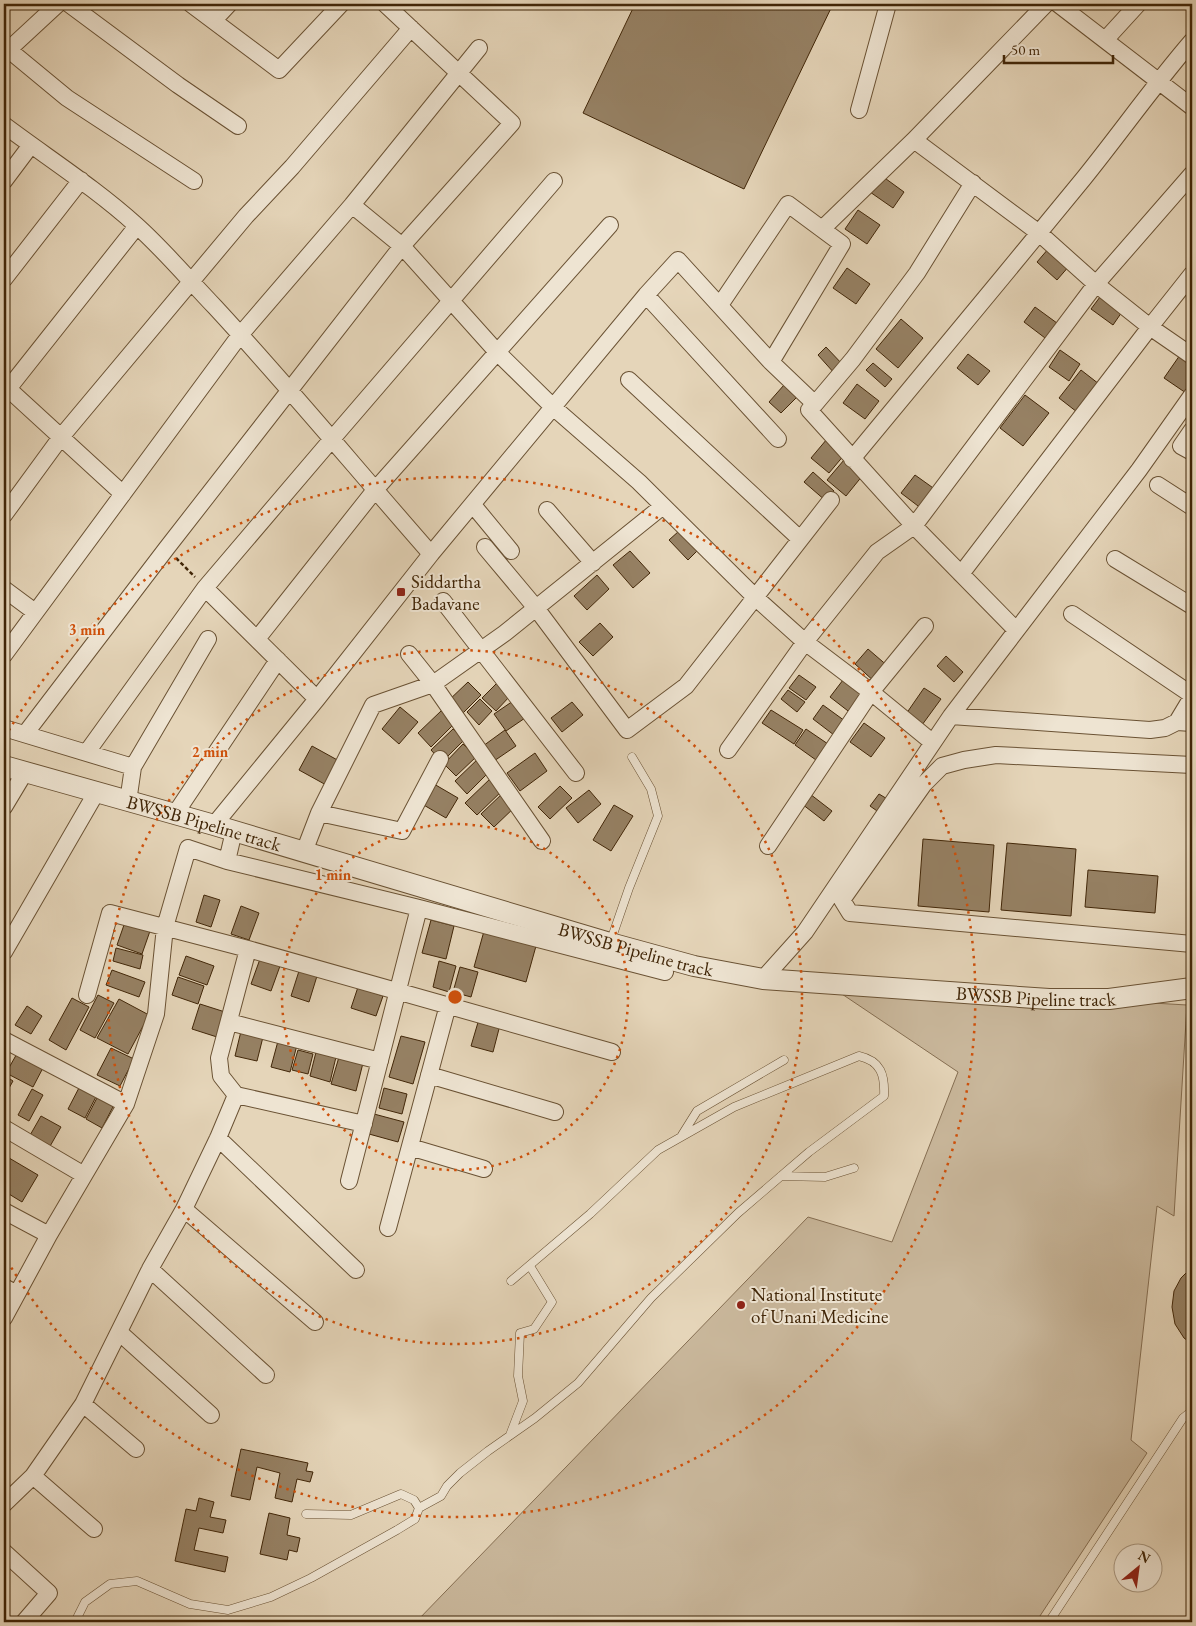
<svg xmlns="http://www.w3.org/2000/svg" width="1196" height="1626" viewBox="0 0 1196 1626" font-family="'EB Garamond',serif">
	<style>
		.green { fill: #c9b79b; stroke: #856e52 }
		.building { fill: #968164; stroke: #412608 }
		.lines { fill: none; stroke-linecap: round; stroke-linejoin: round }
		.service-casing { stroke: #6a5234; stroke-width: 9 }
		.minor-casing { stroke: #6a5234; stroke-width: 18 }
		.tertiary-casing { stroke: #6a5234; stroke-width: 22 }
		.path { stroke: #412608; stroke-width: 2.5; stroke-dasharray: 4 2.5; stroke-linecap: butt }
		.service { stroke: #eee4d2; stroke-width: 8 }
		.minor { stroke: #eee4d2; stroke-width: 16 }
		.tertiary { stroke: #eee4d2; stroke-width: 20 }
		.ring { fill: none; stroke: #cf510b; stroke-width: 2.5; stroke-dasharray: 2.5 5 }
		.poi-dot { fill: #8f2418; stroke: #eee4d2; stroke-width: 2 }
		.labels { text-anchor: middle; stroke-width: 4; stroke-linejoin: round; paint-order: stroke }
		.poi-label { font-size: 19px; fill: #412608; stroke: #eee4d2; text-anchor: start }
		.street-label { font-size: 19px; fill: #412608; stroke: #eee4d2 }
		.centre { fill: #cf510b; stroke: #eee4d2; stroke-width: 2.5 }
		.ring-label { font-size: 15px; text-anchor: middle; font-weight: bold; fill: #cf510b; stroke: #eee4d2; stroke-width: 4; stroke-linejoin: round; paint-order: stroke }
	</style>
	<rect width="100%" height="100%" fill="#e5d5b9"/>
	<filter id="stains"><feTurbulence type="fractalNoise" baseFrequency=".004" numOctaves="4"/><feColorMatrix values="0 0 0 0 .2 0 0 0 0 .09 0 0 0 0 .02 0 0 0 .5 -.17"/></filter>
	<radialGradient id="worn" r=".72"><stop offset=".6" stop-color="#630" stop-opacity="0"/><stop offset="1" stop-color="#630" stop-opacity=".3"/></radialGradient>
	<path class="green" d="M827,984L1187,1005L1174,1216L1157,1206L1131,1440L1147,1453L1036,1622H416L808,1217L892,1242L958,1072Z"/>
	<path class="building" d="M635,4H833L744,189L583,113Z
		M882,176L904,192L893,208L870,192Z
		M858,210L880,225L867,244L845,229Z
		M1049,248L1070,265L1057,280L1037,262Z
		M847,268L870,284L856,304L833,288Z
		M1103,293L1124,309L1113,325L1091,309Z
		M1035,307L1061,326L1049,341L1024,322Z
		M901,319L923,338L898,368L876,349Z
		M826,347L844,366L835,374L818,355Z
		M1060,350L1080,364L1069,381L1049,367Z
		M968,354L990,371L978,385L957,368Z
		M1180,355L1192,363V384L1186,393L1164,378Z
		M873,363L892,379L885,387L866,370Z
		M1081,370L1099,384L1077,412L1059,398Z
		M857,384L879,401L865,419L843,403Z
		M784,385L797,397L781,413L769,402Z
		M1025,395L1049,413L1023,446L1000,428Z
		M827,439L845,454L829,473L811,458Z
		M844,460L863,475L846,496L827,480Z
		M813,472L834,491L826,501L804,482Z
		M915,475L936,490L922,509L901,493Z
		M679,531L697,551L688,560L669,540Z
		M630,551L650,573L633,588L613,565Z
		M597,575L609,589L587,610L574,596Z
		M600,623L613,637L593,656L579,642Z
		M868,649L890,668L876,683L855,664Z
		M946,656L963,672L954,682L937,666Z
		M799,675L816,687L806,700L789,688Z
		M843,680L865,696L852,714L830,697Z
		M468,682L481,695L460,716L447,702Z
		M497,683L510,696L496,711L482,698Z
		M924,688L941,699L922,725L906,714Z
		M788,690L805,702L797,712L781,699Z
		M480,699L492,711L479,725L467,712Z
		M516,699L528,716L506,731L494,714Z
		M572,702L583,715L562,732L551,718Z
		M823,705L845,721L834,735L813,719Z
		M400,707L418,722L399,744L382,729Z
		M771,710L803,730L794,744L762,723Z
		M441,711L454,724L431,747L418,733Z
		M864,723L885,738L871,757L850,742Z
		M453,729L464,740L442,762L431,750Z
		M806,729L828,744L816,760L795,745Z
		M505,730L516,746L494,761L483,746Z
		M463,744L476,757L456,776L444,764Z
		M312,746L341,762L328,786L299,770Z
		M535,753L547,771L520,791L507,773Z
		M480,757L492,769L467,794L455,781Z
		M492,777L504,789L477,815L465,803Z
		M434,784L458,798L446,818L422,804Z
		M560,786L572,798L550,819L538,807Z
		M589,790L601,804L578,823L566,808Z
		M504,792L517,805L494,827L481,814Z
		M810,794L832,811L824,821L802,804Z
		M879,794L889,800L880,813L870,806Z
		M614,805L633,816L611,851L593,840Z
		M923,839L994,845L989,912L918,906Z
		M1007,843L1076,849L1071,916L1001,910Z
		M1088,870L1158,876L1155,913L1085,907Z
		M204,895L220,900L211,927L196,922Z
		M241,906L259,913L249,940L231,934Z
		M431,920L454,926L446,959L422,953Z
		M125,922L150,931L142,954L117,945Z
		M484,931L536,946L526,982L474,967Z
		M116,948L143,955L140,969L113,961Z
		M186,956L214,966L207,985L179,975Z
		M260,959L280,966L271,991L251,984Z
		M439,961L456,966L449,992L433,987Z
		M460,967L478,972L471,997L453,992Z
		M112,970L145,982L139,997L106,985Z
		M299,971L317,976L309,1002L291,996Z
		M178,977L204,986L198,1004L172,995Z
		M358,987L383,996L376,1016L351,1008Z
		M98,995L114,1003L95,1038L80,1030Z
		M72,998L89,1007L66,1050L49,1040Z
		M119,999L149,1015L128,1054L97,1038Z
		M200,1004L225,1012L217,1037L192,1029Z
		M27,1006L42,1016L31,1034L15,1025Z
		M479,1019L500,1025L493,1052L471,1046Z
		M242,1027L264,1033L257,1061L235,1056Z
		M401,1036L425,1042L413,1084L389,1077Z
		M278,1041L297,1045L290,1072L271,1067Z
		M111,1048L134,1059L120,1086L97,1075Z
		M19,1050L45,1064L33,1087L6,1073Z
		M298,1050L313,1054L308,1074L292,1070Z
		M316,1052L336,1057L330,1082L310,1076Z
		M339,1057L363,1063L356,1091L331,1084Z
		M4,1075L13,1081L4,1097Z
		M81,1084L98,1093L85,1118L68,1109Z
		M384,1088L407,1094L402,1114L379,1108Z
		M32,1089L43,1095L29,1121L18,1115Z
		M99,1094L115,1103L102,1128L86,1119Z
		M374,1114L404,1122L398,1142L369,1134Z
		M41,1116L61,1127L49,1148L29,1137Z
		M4,1155L38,1175L22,1202L4,1191Z
		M1192,1267V1344L1184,1338L1175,1324L1172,1307L1174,1291L1181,1278Z
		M241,1449L308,1463L306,1471L313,1472L310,1482L297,1479L292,1502L275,1498L280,1473L257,1467L250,1500L231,1496Z
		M199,1498L214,1502L210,1517L226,1520L223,1533L199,1528L194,1550L228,1557L225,1572L175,1561L186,1509L196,1511Z
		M269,1513L290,1518L287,1535L300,1538L297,1552L289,1550L287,1560L260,1554Z"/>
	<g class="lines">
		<defs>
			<path id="service" d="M610,943L629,888L658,816L651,789L632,757
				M682,1135L697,1111L784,1060
				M781,1176L825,1177L854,1168
				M510,1435L523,1401L518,1376L520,1333L534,1329L552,1302L530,1266
				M419,1508L441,1496L447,1486L460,1473L488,1451L535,1418L578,1383L651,1298L738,1213L809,1152L884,1096C885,1075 881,1061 859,1056L734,1107L658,1150L590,1214L511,1281
				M75,1622L85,1602L110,1584L137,1581L190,1604L228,1610L271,1597L311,1578L397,1530L415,1519L419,1508L414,1500L401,1494L351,1515L306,1514
				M1049,1622L1183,1418L1192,1411"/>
			<path id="minor" d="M69,4L178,85L238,126
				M191,4L279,70L341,4
				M1058,4L1192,107
				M214,20L229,4
				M1106,39L1138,4
				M4,46L67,98L194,181
				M4,54L58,4
				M859,110L888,4
				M4,125C48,158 95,188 136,225C164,250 189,280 215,307C289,387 359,472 431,554
				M4,181L31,145
				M352,205L402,246L497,352L553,407L639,482L756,598L805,642L871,692L932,742
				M822,229L914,140
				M1192,274L1150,327L1192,356
				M4,279L81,180
				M646,295L778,439
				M720,305L788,204L842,244L771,362
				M629,380L800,539
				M4,385L123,494
				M4,394L137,226
				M815,404L853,359L917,273L973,183
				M1192,430L1181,446L1192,452
				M852,459C930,365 1007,272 1084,178C1121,132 1154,85 1192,41
				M1158,485L1192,507
				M473,505L511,551
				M547,510L593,563
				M4,515L61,437L246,216L292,167L411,28
				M485,547L536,608L627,730L686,686L831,500
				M1115,559L1192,606
				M961,574L1150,327L1096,284L1039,233L914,140L1046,4
				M205,588L317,699
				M4,589L35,612
				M443,601L576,773
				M1072,614L1192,695
				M257,639L375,490L610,225
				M409,654L433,684L542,841
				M4,655L240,335L352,205L479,48
				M951,716L1150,730L1165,728L1177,722L1192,723
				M1177,722L1192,697
				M4,728L133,767
				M25,734L166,549L402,246L512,123L385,4
				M728,750L805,642L877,552L914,526L1096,284L1192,174
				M87,752L205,588L332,439L554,181
				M1192,765L996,755L964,760L942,766L924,784L842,900L850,913L1192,944
				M128,802L133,767L208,639
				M4,807L25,772
				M319,813L402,831L440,759
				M175,814L278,660
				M214,825L317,699L431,554L646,295L678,260L771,362L815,404L809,410L914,526L1016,630
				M768,846L871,692L925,626
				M304,852L319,813L373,705L433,684L505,633L663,506
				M227,861L234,831
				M4,952L96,793
				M763,979L805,932L951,716L1139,470L1192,395
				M87,995L110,913L248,949L612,1052
				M229,1022L380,1061
				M4,1040L126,1104
				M429,1075L555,1112
				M236,1095L364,1124
				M4,1128L84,1175
				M218,1138L356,1270
				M410,1147L484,1169
				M349,1181L419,908
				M184,1209L315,1322
				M4,1211L49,1235
				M388,1228L448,1005
				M150,1269L266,1375
				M4,1287L17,1294
				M4,1318L49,1235L126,1104L156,1014L165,927L188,848L227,861L419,908L665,972
				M120,1333L211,1415
				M83,1404L136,1449
				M33,1476L94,1529
				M4,1504L33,1476L83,1404L150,1269L184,1209L218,1138L236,1095L221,1076L219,1058L248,949
				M4,1552L49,1593L24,1622"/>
			<g id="tertiary">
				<path id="s1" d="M4,766L214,825L610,943L694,966L763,979L1049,999H1109L1192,988"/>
			</g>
		</defs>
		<use href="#service" class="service-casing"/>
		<use href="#minor" class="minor-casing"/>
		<use href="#tertiary" class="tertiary-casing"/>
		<path class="path" d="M176,558L195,577"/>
		<use href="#service" class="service"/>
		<use href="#minor" class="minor"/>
		<use href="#tertiary" class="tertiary"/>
	</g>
	<g class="ring">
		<circle cx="455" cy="997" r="173"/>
		<circle cx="455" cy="997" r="347"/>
		<path d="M5 737A520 520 0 1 1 5 1257"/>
	</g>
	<g class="poi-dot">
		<rect x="396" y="587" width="10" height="10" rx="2.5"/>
		<circle cx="741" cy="1305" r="5"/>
	</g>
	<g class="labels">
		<g class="poi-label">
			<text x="411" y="588">Siddartha<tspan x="411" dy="22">Badavane</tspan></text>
			<text x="751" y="1301">National Institute<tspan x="751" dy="22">of Unani Medicine</tspan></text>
		</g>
		<g class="street-label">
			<text dy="7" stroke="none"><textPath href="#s1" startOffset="208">BWSSB Pipeline track</textPath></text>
			<text dy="7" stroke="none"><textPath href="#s1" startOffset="658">BWSSB Pipeline track</textPath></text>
			<text dy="7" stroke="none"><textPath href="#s1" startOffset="1062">BWSSB Pipeline track</textPath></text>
		</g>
	</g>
	<circle cx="455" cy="997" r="8" class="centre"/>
	<g class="ring-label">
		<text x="87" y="635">3 min</text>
		<text x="210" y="757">2 min</text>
		<text x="333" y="880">1 min</text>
	</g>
	<rect width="1196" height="1626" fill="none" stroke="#e5d5b9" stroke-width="20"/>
	<rect x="5" y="5" width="1186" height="1616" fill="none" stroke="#412608" stroke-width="2.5"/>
	<rect x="10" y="10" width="1176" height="1606" fill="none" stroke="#412608"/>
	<g transform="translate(1138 1568) rotate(29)"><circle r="24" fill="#eee4d2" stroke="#a99881"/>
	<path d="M0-4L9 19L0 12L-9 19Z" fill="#8f2418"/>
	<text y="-8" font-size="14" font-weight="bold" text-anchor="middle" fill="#412608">N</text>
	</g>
	<path d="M1004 55v8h109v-8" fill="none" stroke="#412608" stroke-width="2.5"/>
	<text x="1011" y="55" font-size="15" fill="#412608" stroke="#eee4d2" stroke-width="4" paint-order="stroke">50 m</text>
	<rect width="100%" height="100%" filter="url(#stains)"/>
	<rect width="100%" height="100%" fill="url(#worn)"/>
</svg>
